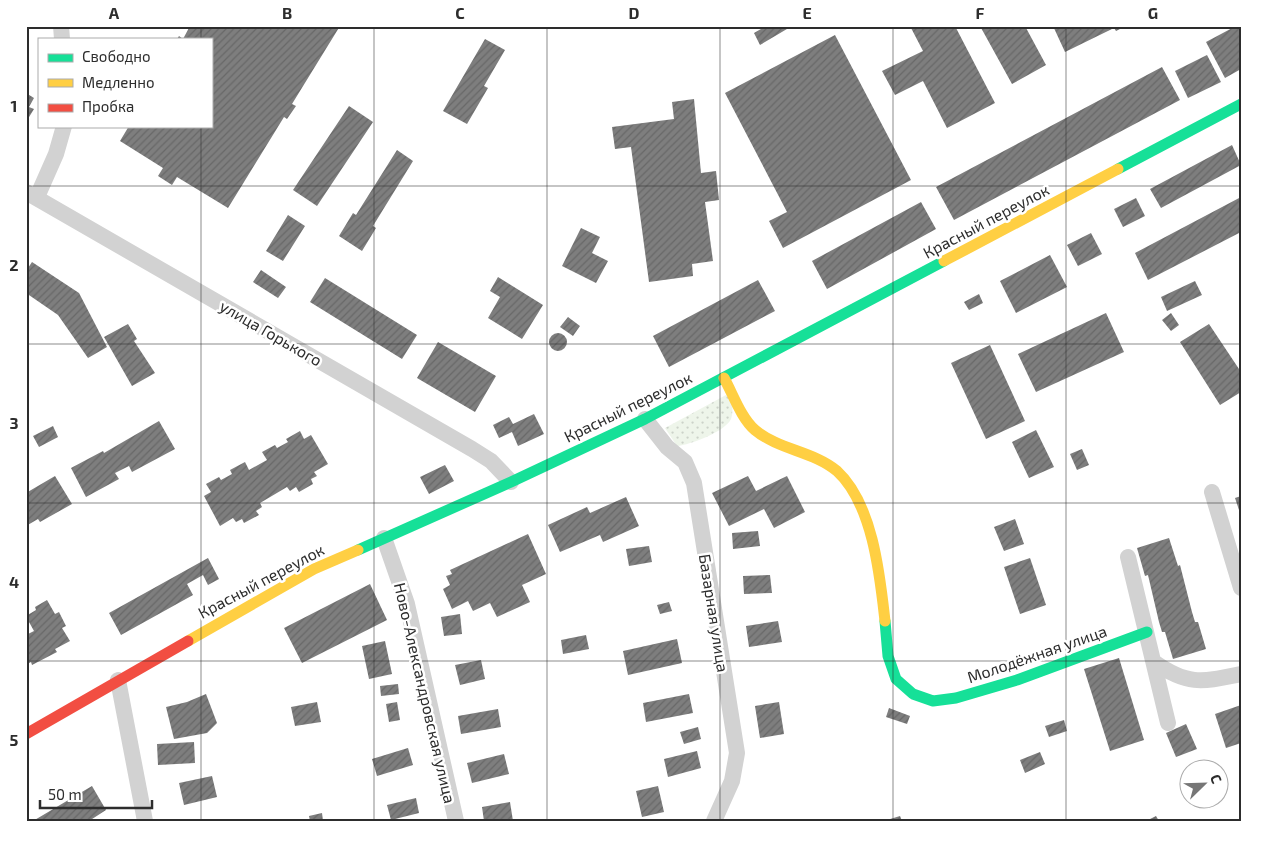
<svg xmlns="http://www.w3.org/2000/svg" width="1267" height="847" viewBox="0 0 1267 847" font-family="'Exo 2',sans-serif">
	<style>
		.grass { fill: url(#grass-dots) }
		.building { fill: url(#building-hatch) }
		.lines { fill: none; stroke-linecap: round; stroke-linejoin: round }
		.street { stroke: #d2d2d2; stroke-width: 16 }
		.fast { stroke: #16e098; stroke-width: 11 }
		.slow { stroke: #ffcf43; stroke-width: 11 }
		.jam { stroke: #f24e42; stroke-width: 11 }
		.grid { fill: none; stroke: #2d2d2d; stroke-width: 1; stroke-opacity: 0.55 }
		.labels { text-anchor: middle; stroke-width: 5; stroke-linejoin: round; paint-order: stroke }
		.street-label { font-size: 16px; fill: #2d2d2d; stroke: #fff }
		.neatline { fill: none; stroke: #2d2d2d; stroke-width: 2 }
		.grid-label { font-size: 16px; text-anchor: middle; font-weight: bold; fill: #2d2d2d }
	</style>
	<defs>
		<pattern id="grass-dots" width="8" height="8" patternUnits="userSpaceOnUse" patternTransform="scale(1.25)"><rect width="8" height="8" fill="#eef5ea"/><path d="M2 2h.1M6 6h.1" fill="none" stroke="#ccd2c9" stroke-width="1.8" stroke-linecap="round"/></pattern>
		<pattern id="building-hatch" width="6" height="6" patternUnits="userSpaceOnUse" patternTransform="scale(1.25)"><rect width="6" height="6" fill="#7e7e7e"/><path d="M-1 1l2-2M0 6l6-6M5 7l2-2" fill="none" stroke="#686868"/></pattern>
	</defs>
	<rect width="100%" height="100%" fill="#fff"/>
	<path class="grass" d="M726,395L733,402C732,407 733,414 731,419C726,431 690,445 677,446L665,428Z"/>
	<path class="building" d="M190,26H340L292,104L296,106L287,119L284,117L228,208L177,177L172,185L158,176L163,168L120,141L129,126H211V39H177L179,36L183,39Z
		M766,26H792L760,45L754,33Z
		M910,26H955L995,103L947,128L923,81L895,95L882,71L923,51Z
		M980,26H1025L1046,65L1012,84Z
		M1053,26H1126L1116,31L1114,28L1065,52Z
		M1236,26H1241V69L1225,78L1206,42Z
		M835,35L911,180L783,248L769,221L787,212L725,93Z
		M485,39L505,50L484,86L488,88L467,124L443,111Z
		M1207,55L1221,82L1188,98L1175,71Z
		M1162,67L1180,100L954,220L936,187Z
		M26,93L34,98L29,107L34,109L26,122Z
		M694,99L701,173L716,171L719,200L705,202L713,261L692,264L693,276L649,282L631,147L615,149L612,127L674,119L672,102Z
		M349,106L373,122L317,206L293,190Z
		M1232,145L1241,165L1161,208L1150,189Z
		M397,150L413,161L373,226L376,228L362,251L339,236L353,213L356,215Z
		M1241,197V232L1148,280L1135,253Z
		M1136,198L1145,216L1123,227L1114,209Z
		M921,202L936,229L827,289L812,261Z
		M288,215L305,226L283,261L266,251Z
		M581,228L600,237L592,253L608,261L596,283L562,266Z
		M1091,233L1102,254L1078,266L1067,245Z
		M1050,255L1067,287L1016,313L1000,281Z
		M32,262L79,293L107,347L88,358L58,315L26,293V271Z
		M261,270L286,287L278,298L253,282Z
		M498,277L543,305L522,339L488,318L500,297L490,291Z
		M325,278L417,335L402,359L310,302Z
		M758,280L775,311L669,367L653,336Z
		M1195,281L1202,295L1167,311L1161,297Z
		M979,294L983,303L969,310L964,302Z
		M1106,313L1124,352L1036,392L1018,354Z
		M1171,313L1179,325L1171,331L1162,320Z
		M568,317L580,326L573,336L560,327Z
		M128,324L137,339L134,341L155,373L132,386L104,337Z
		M1209,324L1241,372V392L1220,405L1180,342Z
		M549 342a9 9 0 1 1 18 0a9 9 0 1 1-18 0Z
		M438,342L496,376L475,412L417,378Z
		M990,345L1025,421L986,439L951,363Z
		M534,414L544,434L518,446L512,432L499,438L493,425L509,417L513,424Z
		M159,421L175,449L132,472L129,466L115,473L119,479L86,497L71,468L103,451L104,453Z
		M53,426L58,437L39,447L33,436Z
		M1036,430L1054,467L1029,478L1012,442Z
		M300,431L304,439L311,435L328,464L314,472L317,476L311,479L313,484L299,492L296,487L290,491L287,487L260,503L262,507L256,511L259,515L244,523L242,519L236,522L233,518L220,526L204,496L211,492L206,484L219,477L221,480L232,474L230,470L245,462L249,470L267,460L262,452L275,445L277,448L288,442L286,439Z
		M1082,449L1089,465L1077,470L1070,454Z
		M445,465L454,481L429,494L420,477Z
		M55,476L72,504L40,522L38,519L26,526V493Z
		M748,476L756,491L787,476L805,512L774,528L764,509L729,526L712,493Z
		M1241,496V513H1240L1235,498Z
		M626,497L639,526L603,542L600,535L560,552L548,525L587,507L590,513Z
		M1015,519L1024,544L1004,551L994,527Z
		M758,531L760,546L733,549L732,533Z
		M528,534L546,574L522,585L530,602L497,617L490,603L473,611L468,601L452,609L443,589L450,585L446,576L452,574L450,570Z
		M1169,538L1178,566L1180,565L1192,612L1195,622H1198L1206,649L1173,659L1165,632H1162L1159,622L1148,575L1145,576L1137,548Z
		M649,546L652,562L629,566L626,549Z
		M208,558L219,579L208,585L203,575L187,584L193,595L121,635L109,613Z
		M1030,558L1046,605L1020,614L1004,567Z
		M770,575L772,593L744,594L743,576Z
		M370,584L387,620L302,663L284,628Z
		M47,600L55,614L59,612L66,626L62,628L70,641L55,649L57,652L32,665L31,662L26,665V635L34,631L29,622L26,624V616L36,610L35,607Z
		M669,602L672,611L660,614L657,605Z
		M460,614L462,634L444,636L441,617Z
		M778,621L782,642L749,647L746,626Z
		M586,635L589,649L563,654L561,640Z
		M677,639L682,663L628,675L623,651Z
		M385,641L392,674L369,679L362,646Z
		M1119,658L1144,740L1110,751L1084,669Z
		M481,660L485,679L460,685L455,665Z
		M398,684L399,694L381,696L380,686Z
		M206,694L217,723L207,733L174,739L166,707L187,702Z
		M689,694L693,713L646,722L643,703Z
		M317,702L321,722L295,726L291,707Z
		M397,702L400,720L389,722L386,704Z
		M779,702L784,734L760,738L755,706Z
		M1241,705V743L1226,748L1215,714Z
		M889,708L910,716L907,724L886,717Z
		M498,709L501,727L461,734L458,716Z
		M1064,720L1067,731L1049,737L1045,726Z
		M1186,724L1197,749L1176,757L1166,733Z
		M698,727L701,739L684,744L680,732Z
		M194,742L195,763L158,765L157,744Z
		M408,748L413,765L377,776L372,759Z
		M697,751L701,768L668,777L664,759Z
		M1040,752L1045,764L1025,773L1020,760Z
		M504,754L509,774L472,783L467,763Z
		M212,776L217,797L184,805L179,783Z
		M92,786L106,810L89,821H33Z
		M658,786L664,812L642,817L636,791Z
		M416,798L419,813L391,820L387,805Z
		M510,802L513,821H484L482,807Z
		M322,813L323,821H310L309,816Z
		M900,816L902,821H887V820Z
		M1156,816L1159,821H1146Z"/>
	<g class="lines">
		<path class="street" d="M61,26L62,39
			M26,192L472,449L491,461L511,482
			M37,197L56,154L64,126
			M645,419L667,447L685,462L694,483L737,753L732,781L714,821
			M1212,492L1241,588
			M384,538L407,604L456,821
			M1128,557L1168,723
			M1154,662C1188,686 1202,682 1241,674
			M118,680L145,821"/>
		<path class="fast" d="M1118,169L1241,104
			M358,550L511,482L645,419L944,261
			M885,621L888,656L896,679L913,694L933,701L956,698L1017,680L1147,632"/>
		<path class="slow" d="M944,261L1118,169
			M724,378C733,394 741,418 755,430C779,450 813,451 837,471C873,504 880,576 885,621
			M188,641L314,569L358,550"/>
		<path class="jam" d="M26,734L188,641"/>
	</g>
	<path class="grid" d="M201,26V39M374,26V821M547,26V821M720,26V821M893,26V821M1066,26V821M201,126V821M26,186H1241M26,344H1241M26,503H1241M26,661H1241"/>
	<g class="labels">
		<g class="street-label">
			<text transform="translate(986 221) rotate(-28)" y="6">Красный переулок</text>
			<text transform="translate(271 333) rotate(30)" y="6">улица Горького</text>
			<text transform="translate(628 407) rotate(-26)" y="6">Красный переулок</text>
			<text transform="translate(261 581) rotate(-28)" y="6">Красный переулок</text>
			<text transform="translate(714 613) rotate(81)" y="6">Базарная улица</text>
			<text transform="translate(1037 654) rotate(-19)" y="6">Молодёжная улица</text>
			<text transform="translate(425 693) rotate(77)" y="6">Ново-Александровская улица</text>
		</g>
	</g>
	<rect width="1267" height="847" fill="none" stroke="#ffffff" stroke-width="55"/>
	<rect x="38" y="38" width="175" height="90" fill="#ffffff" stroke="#ababab"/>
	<rect x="48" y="54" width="25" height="8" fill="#16e098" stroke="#ababab"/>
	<text x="82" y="62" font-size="15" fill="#2d2d2d">Свободно</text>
	<rect x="48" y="79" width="25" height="8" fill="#ffcf43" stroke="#ababab"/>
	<text x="82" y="88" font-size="15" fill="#2d2d2d">Медленно</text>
	<rect x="48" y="104" width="25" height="8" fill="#f24e42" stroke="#ababab"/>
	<text x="82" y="112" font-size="15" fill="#2d2d2d">Пробка</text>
	<g transform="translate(1204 784) rotate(67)"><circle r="24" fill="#ffffff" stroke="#ababab"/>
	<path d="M0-4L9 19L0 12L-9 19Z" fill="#767676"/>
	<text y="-8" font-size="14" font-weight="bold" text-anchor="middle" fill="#2d2d2d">С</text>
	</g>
	<path d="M40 800v8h112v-8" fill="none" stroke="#2d2d2d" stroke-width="2.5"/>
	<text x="48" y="800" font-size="15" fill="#2d2d2d" stroke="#ffffff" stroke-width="4" paint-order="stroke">50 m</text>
	<rect x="28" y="28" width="1212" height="792" class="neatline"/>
	<g class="grid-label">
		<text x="114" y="19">A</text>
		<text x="287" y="19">B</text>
		<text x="460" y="19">C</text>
		<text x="634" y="19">D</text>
		<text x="807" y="19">E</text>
		<text x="980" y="19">F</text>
		<text x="1153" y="19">G</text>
		<text x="14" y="112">1</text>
		<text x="14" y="271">2</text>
		<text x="14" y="429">3</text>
		<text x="14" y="588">4</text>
		<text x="14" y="746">5</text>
	</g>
</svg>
